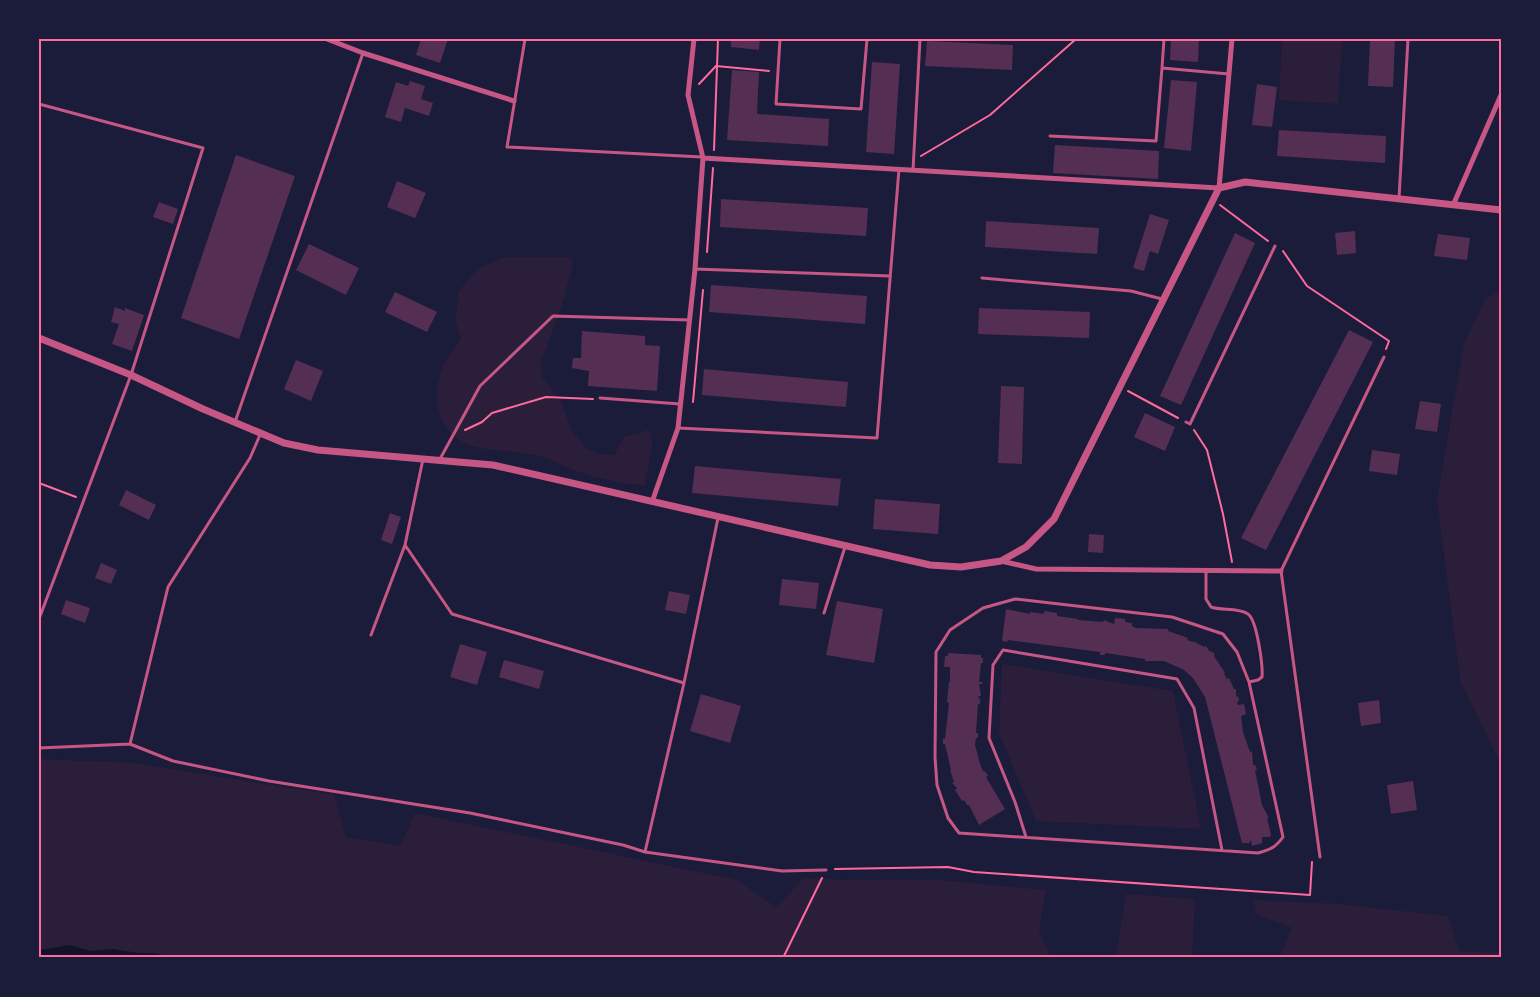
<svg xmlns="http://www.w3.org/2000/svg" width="1540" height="997" viewBox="0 0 1540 997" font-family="Helvetica,sans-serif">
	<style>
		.green { fill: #2a1e3b }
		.water { fill: #12122b }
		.building { fill: #542f53 }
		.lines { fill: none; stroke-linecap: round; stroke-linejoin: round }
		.path { stroke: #ff6b9d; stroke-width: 2 }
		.service { stroke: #c65784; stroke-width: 3 }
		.minor { stroke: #c65784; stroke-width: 5 }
		.tertiary { stroke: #c65784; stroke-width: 7 }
		.neatline { fill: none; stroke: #ff6b9d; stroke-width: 2 }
	</style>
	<rect width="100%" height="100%" fill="#1b1b3a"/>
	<path class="green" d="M1282,39H1342L1338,104L1279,100Z
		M504,257H570L573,263L564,299L541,362L542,377L560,399L572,431L587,449L600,454L614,455L624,437L649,430C657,442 646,470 645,486C621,483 597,479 574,470C562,466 551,459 540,456C518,451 493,452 472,446C435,435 430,392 445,362C449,354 456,347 461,339L455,320L459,291L477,269Z
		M1501,291V765L1460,680L1437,499L1464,344L1485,299Z
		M1002,664L1173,691L1201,829L1036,821L999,733Z
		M39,759L134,763L334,795L346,837L400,846L415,813L737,880L776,907L804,878L847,880H938L1046,890L1039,931L1051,958H39Z
		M1126,894L1195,899L1192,958H1116Z
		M1254,900L1339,904L1448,916L1459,951L1501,953V958H1279L1292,928L1256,914Z"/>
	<path class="water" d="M70,945L91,951L112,949L139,953H154L175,958H39V950Z"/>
	<path class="building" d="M421,39H448L440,63L416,55Z
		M731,39H760L759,50L731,47Z
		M1171,39H1199L1198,62L1170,60Z
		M1370,39H1395L1393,87L1368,86Z
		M927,41L1013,45L1012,70L925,66Z
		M872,62L900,64L894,154L866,152Z
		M732,70L759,72L757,114L829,119L828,146L727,140Z
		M1171,80L1197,82L1191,151L1164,148Z
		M410,81L425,86L421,99L433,103L429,116L405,108L401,122L385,117L396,82L408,86Z
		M1257,84L1277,87L1272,127L1252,125Z
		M1279,130L1386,136L1385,163L1277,156Z
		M1055,145L1159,151L1158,179L1053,173Z
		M236,155L295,176L239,339L181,318Z
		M397,181L426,193L415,218L387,207Z
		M721,199L868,208L866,236L720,227Z
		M159,202L178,209L173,224L153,217Z
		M1150,214L1169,220L1158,254L1150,251L1144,271L1133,268Z
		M986,221L1099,228L1097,254L985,247Z
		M1355,231L1356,253L1337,255L1335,233Z
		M1235,233L1255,243L1181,405L1160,396Z
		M1438,234L1470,238L1467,260L1434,256Z
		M309,244L359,268L346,295L296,270Z
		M711,285L867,296L865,324L709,312Z
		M395,292L437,312L427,332L385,312Z
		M115,307L125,311V308L144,315L132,351L112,344L119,324L111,322Z
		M979,308L1090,312L1089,338L978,334Z
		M1349,330L1373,342L1266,550L1241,538Z
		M582,331L645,336V345L660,346L657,391L588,386L589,371L572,368L573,358H581Z
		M296,360L323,371L311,401L284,389Z
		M704,369L848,382L846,407L702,395Z
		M1001,386L1024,387L1022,464L998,463Z
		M1420,401L1441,404L1437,432L1415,429Z
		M1145,413L1175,427L1165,451L1134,437Z
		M1372,450L1400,454L1397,475L1369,471Z
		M695,466L841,479L838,506L692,493Z
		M126,490L156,505L149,520L119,505Z
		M875,499L940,504L938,534L873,529Z
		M390,513L401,517L392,544L381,540Z
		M1089,534L1104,535L1103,553L1088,552Z
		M101,563L117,570L111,584L95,578Z
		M782,579L819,583L816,609L779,605Z
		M669,591L690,595L686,614L665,610Z
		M66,600L90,608L85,623L61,614Z
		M837,601L883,609L874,663L826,655Z
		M1006,609L1030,614V612L1044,614V611L1057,613V616L1078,619V620L1103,622L1104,620L1114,624L1115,618L1125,619V622L1132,623V626L1136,628L1168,629V631L1188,638L1187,640L1193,642V641L1204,647L1206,646L1210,652L1211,651L1215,654L1214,656L1225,673L1224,674L1227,679L1229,678L1234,689H1236V697L1238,696L1239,701L1237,702L1238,705L1244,704L1246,714L1241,716L1243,732L1250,752L1252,751L1253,765H1255L1257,770H1255L1262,805L1269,818H1267L1271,835L1270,837H1262V843L1252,846L1251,840L1249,843H1242L1205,697L1193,678L1184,670L1164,661H1145V659L1105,653V655H1100V652L1008,640L1007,642L1002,641Z
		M460,644L487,652L477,685L450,677Z
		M948,653L981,655V658H983V663H981L979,682H982V684H979L981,696H979L978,698L980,699V704H978L976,733H978V738H976L975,745L981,767L984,772L985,771L988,776L986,777L1005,809L979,825L969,805L968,806L964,800L962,801L955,790L957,788L952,783L954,782L950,770H951L945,744H943V739H945L949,703L947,702L949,682H950V667H944L945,656H948Z
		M504,660L544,671L539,689L499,677Z
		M701,694L741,706L730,743L690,731Z
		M1379,700L1381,723L1361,726L1358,703Z
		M1413,781L1417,810L1391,814L1387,785Z"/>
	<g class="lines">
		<path class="path" d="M699,84L716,66L769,71
			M714,150L718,39
			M921,156L990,115L1076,39
			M1220,205L1268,241
			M1283,251L1307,286L1389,341L1386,349
			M707,252L713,168
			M1128,391L1178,418
			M693,402L703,290
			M465,430L482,422L492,413L546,397L593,399
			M1194,430L1207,450L1223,514L1232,562
			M39,483L76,497
			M835,869L948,867L974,872L1310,895L1312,862
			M783,958L822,878"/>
		<path class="service" d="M525,39L507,147L702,157
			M780,39L776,104L861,109L867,39
			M1164,39L1162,68L1229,74
			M39,104L203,148L131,375L39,619
			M1050,136L1156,141L1162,68
			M913,170L920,39
			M1399,198L1408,39
			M695,269L890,276
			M982,278L1131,291L1162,299
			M600,398L680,404
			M235,422L363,53
			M1186,422L1190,424L1275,246
			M678,428L877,438L899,169
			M440,459L480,386L553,316L689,320
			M405,545L452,614L684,683
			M1206,570V599L1211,607C1221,611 1238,607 1248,614C1257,620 1263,666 1262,677L1258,680L1249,682L1283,837C1276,847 1270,850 1258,853L959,833L948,818L937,785L935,757L936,652L950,630L983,608L1015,599L1172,617L1223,634L1237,652L1249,682
			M824,613L845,547
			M371,635L405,545L423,459
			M130,744L168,587L250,458L260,435
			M39,748L130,744L173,761L269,781L470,813L623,845L645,852L782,871L826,870
			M1026,837L1015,802L989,738L993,665L1003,650L1177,679L1194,708L1222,850
			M645,852L684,683L718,518
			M1320,857L1281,571L1384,357"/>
		<path class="minor" d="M327,39L363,53L514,101
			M703,158L1219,188L1232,39
			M1454,203L1501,95
			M652,502L678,428L695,269L703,158L688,95L694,39
			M1001,561L1036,569L1281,571"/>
		<path class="tertiary" d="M39,338L131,375L203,409L284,443L318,450L493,465L930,565L961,567L1001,561L1026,547L1054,519L1219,188L1245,182L1501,210"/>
	</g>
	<rect width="1540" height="997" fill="none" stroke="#1b1b3a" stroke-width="81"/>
	<rect x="40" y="40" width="1460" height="916" class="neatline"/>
</svg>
